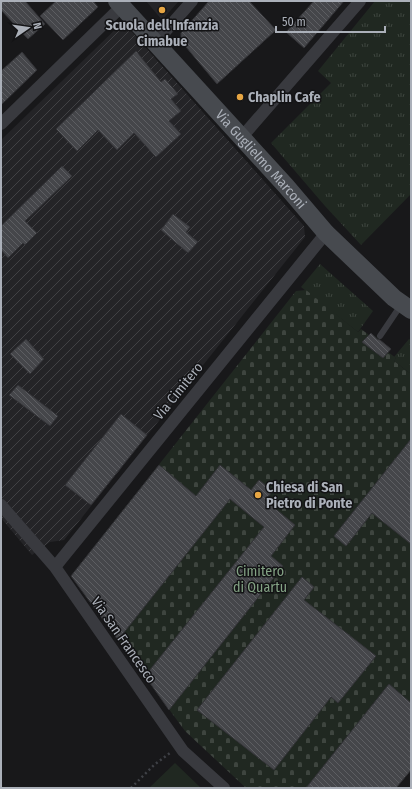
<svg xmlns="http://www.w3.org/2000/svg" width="412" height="789" viewBox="0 0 412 789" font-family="'Fira Sans Condensed',sans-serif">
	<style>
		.built { fill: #242427 }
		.industrial { fill: url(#industrial-furrows) }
		.grass { fill: url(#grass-tufts) }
		.cemetery { fill: url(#cemetery-stones) }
		.green { fill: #202821 }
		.building { fill: url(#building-back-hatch); stroke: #323236 }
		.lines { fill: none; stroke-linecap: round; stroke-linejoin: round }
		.path { stroke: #3f4146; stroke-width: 2.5; stroke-dasharray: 2 3; stroke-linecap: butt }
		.lane { stroke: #393a3f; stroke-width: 6 }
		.street { stroke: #393a3f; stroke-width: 12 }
		.secondary { stroke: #474a4f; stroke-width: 18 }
		.poi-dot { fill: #e7a643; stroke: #131315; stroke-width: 1.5 }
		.labels { text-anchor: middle; stroke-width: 3; stroke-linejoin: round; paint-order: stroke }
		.poi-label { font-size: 14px; font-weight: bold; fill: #abb0b9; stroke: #131315; text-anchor: start }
		.street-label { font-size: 14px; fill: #abb0b9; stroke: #131315 }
		.park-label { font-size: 14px; fill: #83a284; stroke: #131315 }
	</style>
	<defs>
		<pattern id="industrial-furrows" width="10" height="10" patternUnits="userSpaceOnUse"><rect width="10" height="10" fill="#242427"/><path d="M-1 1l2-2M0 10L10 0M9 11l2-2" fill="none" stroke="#414144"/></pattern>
		<pattern id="grass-tufts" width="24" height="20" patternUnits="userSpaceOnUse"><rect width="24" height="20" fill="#202821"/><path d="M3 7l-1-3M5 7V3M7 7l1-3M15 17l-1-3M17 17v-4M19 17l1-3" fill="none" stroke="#3e453f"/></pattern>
		<pattern id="cemetery-stones" width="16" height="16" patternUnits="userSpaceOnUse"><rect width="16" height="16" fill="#202821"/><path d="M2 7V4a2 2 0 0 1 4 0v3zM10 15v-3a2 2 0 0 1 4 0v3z" fill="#3e453f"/></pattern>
		<pattern id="building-back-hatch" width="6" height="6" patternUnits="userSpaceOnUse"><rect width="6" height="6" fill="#45464a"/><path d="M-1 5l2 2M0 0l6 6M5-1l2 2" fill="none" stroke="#5d5e62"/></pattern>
	</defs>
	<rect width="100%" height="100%" fill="#18181a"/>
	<path class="built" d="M146,1H179L162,20Z"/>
	<path class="industrial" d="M123,22L304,226L305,237L64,540L50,542L32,555L1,518V140Z"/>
	<path class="grass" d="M375,1H411V194L361,245L325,206L271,143L331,83L318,71Z
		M320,264L373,311L358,332L301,287Z
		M409,339L411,340V374L394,361L396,358L394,357Z"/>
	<path class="cemetery" d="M306,290L358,332L361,329L369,335L371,333L391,349L388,352L396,358L394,361L411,374V770L396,788H246L185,731L71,576L296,291Z"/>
	<path class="green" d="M175,763L201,788H149Z"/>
	<path class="building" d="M1,1H25L45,24L28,39L1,10Z
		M56,1H93L98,7L63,40L40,16Z
		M209,1H249L276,30L217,84L181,41V33Z
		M314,1H344L304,48L286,32Z
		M136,51L161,82L165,79L178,94L171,99L181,111L169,121L181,134L156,157L134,133L117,150L98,130L77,151L56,129Z
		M22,52L37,70L1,105V71Z
		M62,166L72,176L25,221L37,233L25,245L23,243L8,258L1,250V226Z
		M173,214L190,227L186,232L198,242L188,253L161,230Z
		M371,333L377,339L380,340L391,349L383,358L362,342Z
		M26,339L44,359L30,374L10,354Z
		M18,385L58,416L50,426L9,395Z
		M121,414L147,435L91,505L65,485Z
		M411,439V544L372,513L346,546L334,536Z
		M159,465L196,496L220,465L251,490L259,480L273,491L265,500L295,525L271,556L283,566L169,710L145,676L264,527L230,499L118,640L71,576Z
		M302,577L314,587L304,600L376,656L338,703L331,697L274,770L197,710Z
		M389,684L411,703V770L396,788H306Z"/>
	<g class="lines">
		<path class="path" d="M131,788L154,765L170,753"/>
		<path class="lane" d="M380,336L401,305"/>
		<path class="street" d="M155,43L192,1
			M1,124L122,6
			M241,138L360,1
			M1,505L55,567L183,751L224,788
			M55,567L326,233"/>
		<path class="secondary" id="s1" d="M117,1L286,186L326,233L394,298L411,310"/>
	</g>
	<g class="poi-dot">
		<circle cx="162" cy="10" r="4"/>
		<circle cx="240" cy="97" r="4"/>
		<circle cx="258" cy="495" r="4"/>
	</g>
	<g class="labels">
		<g class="poi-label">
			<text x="162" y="30" text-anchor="middle">Scuola dell'Infanzia<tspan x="162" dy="16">Cimabue</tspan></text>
			<text x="248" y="102">Chaplin Cafe</text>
			<text x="266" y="492">Chiesa di San<tspan x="266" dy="16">Pietro di Ponte</tspan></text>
		</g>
		<g class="street-label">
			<text dy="5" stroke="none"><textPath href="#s1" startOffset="214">Via Guglielmo Marconi</textPath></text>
			<text transform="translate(178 391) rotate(-51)" y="5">Via Cimitero</text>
			<text transform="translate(124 640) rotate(55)" y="5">Via San Francesco</text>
		</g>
		<g class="park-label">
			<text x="260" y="576">Cimitero<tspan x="260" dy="16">di Quartu</tspan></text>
		</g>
	</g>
	<rect width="412" height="789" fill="none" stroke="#abb0b9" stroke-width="4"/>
	<g transform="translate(28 28) rotate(77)" stroke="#131315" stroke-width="3" paint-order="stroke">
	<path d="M0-3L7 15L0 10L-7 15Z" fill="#abb0b9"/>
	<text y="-6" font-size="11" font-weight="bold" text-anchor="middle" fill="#abb0b9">N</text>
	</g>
	<path d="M276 26v6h109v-6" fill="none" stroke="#abb0b9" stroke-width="2"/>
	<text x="282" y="26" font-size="12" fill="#abb0b9" stroke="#131315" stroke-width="3" paint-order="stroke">50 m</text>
</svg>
